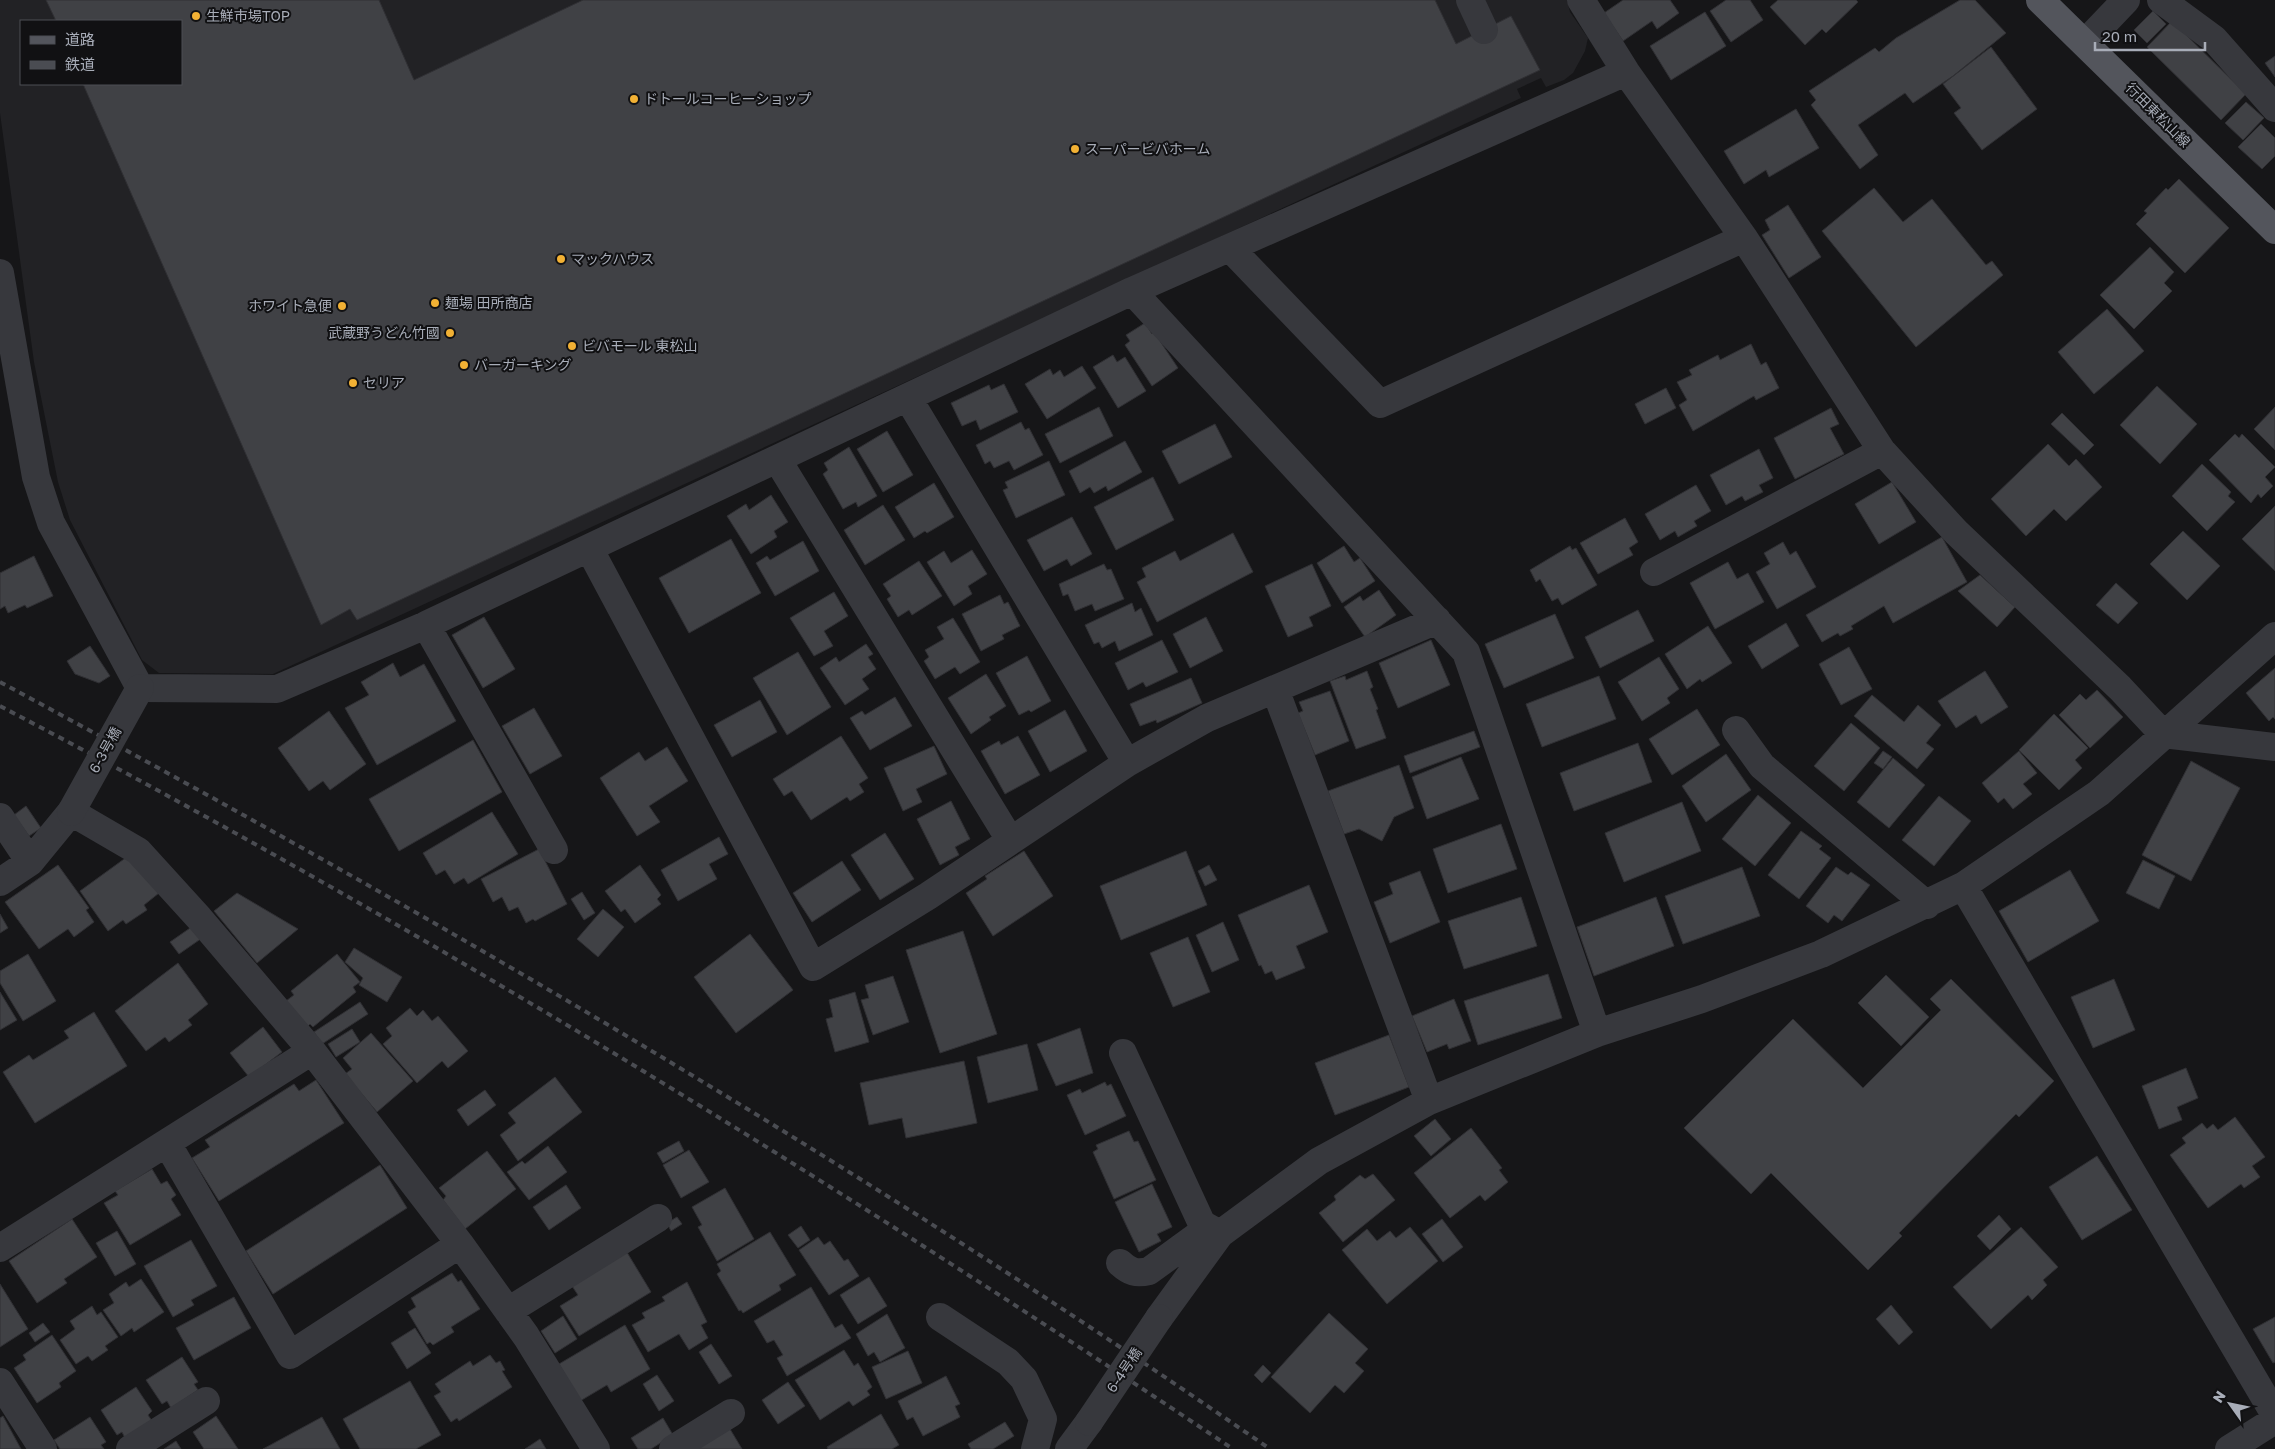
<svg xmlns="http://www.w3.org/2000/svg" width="2275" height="1449" viewBox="0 0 2275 1449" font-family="'Golos Text','Noto Sans JP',sans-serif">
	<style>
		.built { fill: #222225; fill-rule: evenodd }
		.building { fill: #404145; stroke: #303034 }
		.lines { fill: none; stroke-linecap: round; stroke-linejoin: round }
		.minor { stroke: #37383d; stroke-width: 28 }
		.major { stroke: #53555c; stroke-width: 28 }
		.rail { stroke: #4a4c52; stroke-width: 4; stroke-dasharray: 6 5; stroke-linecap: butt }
		.minor-bridge { stroke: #37383d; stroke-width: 28 }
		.poi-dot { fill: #f2b134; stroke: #111113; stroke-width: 2 }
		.labels { text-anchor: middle; stroke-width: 4; stroke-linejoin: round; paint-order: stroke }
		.poi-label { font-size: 14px; fill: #a8adb8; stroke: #111113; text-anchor: start }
		.street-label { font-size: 14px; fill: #a8adb8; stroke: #111113 }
	</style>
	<rect width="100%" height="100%" fill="#161618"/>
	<path class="built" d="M0,0H1567L1570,12L1588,38L1585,51L1573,73L1564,80L1546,87L1541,78L1517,89L1521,98L273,674L159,673L142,660L70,520L58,482L34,362L0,113ZM21,21H181V84H21Z"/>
	<path class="building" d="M46,0H379L414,80L583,0H1435L1456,44L1511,16L1540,70L357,620L350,609L321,625L83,84H181V21H56Z
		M1623,0H1670L1679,13L1657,29L1652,21L1623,41L1604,13Z
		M1726,0H1750L1763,20L1731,42L1710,11Z
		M1778,0H1856L1858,2L1826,33L1822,29L1805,45L1770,7Z
		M1960,0H1975L2006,33L1953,76L1913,103L1905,93L1858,125L1878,155L1860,169L1811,105L1816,100L1809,91L1875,48L1879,52L1896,38Z
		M2153,11L2166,24L2147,43L2134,30Z
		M1705,12L1726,46L1671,80L1650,46Z
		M2172,21L2246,94L2221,120L2147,47Z
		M1991,47L2037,109L1982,150L1954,113L1961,108L1943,84Z
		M2275,56V77L2265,63Z
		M2246,102L2264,118L2243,140L2225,123Z
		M1796,109L1819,148L1769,177L1766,170L1744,184L1724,151Z
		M2261,124L2275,138V156L2262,169L2238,147Z
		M2179,179L2229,228L2185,273L2136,224L2147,213L2144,211L2166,188L2168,190Z
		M1874,188L1903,222L1932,199L1986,265L1992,261L2003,275L1916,347L1822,231Z
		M1788,205L1821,257L1789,278L1762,235L1770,230L1765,220Z
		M2150,247L2174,272L2164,283L2172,291L2134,329L2100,295Z
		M2107,309L2144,351L2094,394L2058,352Z
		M1145,323L1152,334L1154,332L1178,368L1152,386L1125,345L1130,341L1126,335Z
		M1751,344L1761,365L1766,362L1779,388L1756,400L1754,396L1693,431L1679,405L1687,400L1677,382L1692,375L1689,370L1718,355L1720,360Z
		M1113,355L1117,362L1125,357L1146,391L1118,408L1093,367Z
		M1082,366L1096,388L1047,419L1025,384L1050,369L1053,375L1060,370L1064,377Z
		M1004,384L1018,412L980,430L976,420L962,426L951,403L989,385L991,390Z
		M2157,386L2197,424L2160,464L2120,425Z
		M1666,388L1676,408L1645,424L1635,404Z
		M1099,407L1113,436L1060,463L1045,434Z
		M2275,407V450L2254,429Z
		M1831,408L1839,424L1830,428L1844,454L1795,479L1774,438Z
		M2062,413L2094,445L2084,455L2051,424Z
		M1021,422L1025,430L1029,428L1043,455L1014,470L1009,461L994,468L990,461L985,464L976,445Z
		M1215,424L1232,457L1179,484L1162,451Z
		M887,431L913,475L883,492L857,449Z
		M2235,434L2239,438L2242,434L2275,467L2265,477L2273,486L2261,498L2258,494L2251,503L2209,460Z
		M1125,441L1142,472L1108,491L1106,486L1094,493L1090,487L1080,493L1069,471Z
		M2048,444L2069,466L2076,459L2102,487L2066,521L2054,509L2026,536L1991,499Z
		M849,447L877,496L858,507L856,502L843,509L823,474L828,470L824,463Z
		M1759,449L1773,478L1759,485L1763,492L1745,501L1742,496L1726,505L1710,475Z
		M1049,461L1065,495L1016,518L1003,490L1008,488L1005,482Z
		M2202,464L2231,492L2228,496L2235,502L2207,531L2172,496Z
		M1153,477L1174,520L1116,550L1094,507Z
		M1892,482L1916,522L1879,544L1855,504Z
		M934,483L954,517L927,533L925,531L914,538L895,507Z
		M1696,485L1711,511L1694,521L1697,526L1678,537L1675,531L1660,540L1645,514Z
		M771,495L788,522L774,531L777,537L751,554L727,516L746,504L749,510Z
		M883,505L905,540L865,565L844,530Z
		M2275,506V571L2242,539Z
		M1072,517L1092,554L1071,566L1067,559L1044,571L1027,540Z
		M1625,518L1638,542L1629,548L1633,555L1598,574L1580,543Z
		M2183,531L2220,566L2187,600L2150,564Z
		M1233,533L1253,572L1157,622L1137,582L1146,577L1142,568L1175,551L1180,561Z
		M1942,537L1967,582L1893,623L1884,606L1851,626L1853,629L1840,636L1838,633L1822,642L1806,615Z
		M731,539L761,593L689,633L659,578Z
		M803,541L819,571L775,596L756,563L767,556L770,560Z
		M1783,542L1790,555L1796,551L1816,587L1777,609L1756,572L1770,564L1764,553Z
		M1344,546L1354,562L1360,558L1375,581L1342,603L1317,563Z
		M1570,546L1572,550L1576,548L1597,585L1562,605L1558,598L1552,601L1540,579L1536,582L1530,570Z
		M972,550L987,574L968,586L972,594L954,606L927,562L944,551L951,563Z
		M34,556L53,596L27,608L25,605L8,613L5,606L0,609V573Z
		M919,561L942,596L912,615L909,610L898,617L887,599L891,596L883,584Z
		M1728,562L1737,579L1748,573L1764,602L1715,629L1690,583Z
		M1104,564L1107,570L1111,569L1124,599L1095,611L1092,604L1075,611L1068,594L1063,596L1059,584Z
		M1312,564L1331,606L1309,617L1313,626L1288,637L1265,586Z
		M1980,575L2015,607L1997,627L1958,591Z
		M2116,583L2138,603L2118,624L2096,605Z
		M1379,590L1396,615L1365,637L1344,607L1360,596L1363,601Z
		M834,592L848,616L824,631L833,646L814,656L790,618Z
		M1000,595L1004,604L1008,602L1020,626L1002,635L1004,639L981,651L962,614Z
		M1132,603L1135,612L1141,608L1153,635L1119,651L1115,641L1102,648L1099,642L1094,644L1085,625Z
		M1638,610L1654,641L1600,668L1585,637Z
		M1555,614L1574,658L1504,688L1485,644Z
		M484,617L515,669L483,688L452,635Z
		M1206,617L1223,651L1190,668L1173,634Z
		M953,618L980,662L960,674L955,667L935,679L924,661L929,657L925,650L944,639L937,627Z
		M1786,623L1799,646L1762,669L1748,646Z
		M1708,626L1732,663L1702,682L1700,679L1687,689L1665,654Z
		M1162,640L1178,672L1146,687L1143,682L1128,690L1115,663Z
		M1431,640L1450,685L1398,708L1379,663Z
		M866,644L873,654L868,657L876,669L862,679L869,689L845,705L820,668L836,657L839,662Z
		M90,646L110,676L99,683L75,674L67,661Z
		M1849,647L1872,689L1841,705L1819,664Z
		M798,652L831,707L787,735L753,678Z
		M1027,656L1051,701L1031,712L1029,710L1019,715L996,673Z
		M1659,657L1679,689L1667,698L1670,703L1642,721L1618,682Z
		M393,663L400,677L424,664L456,721L377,765L345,708L369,695L361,682Z
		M2275,668V719L2273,717L2269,721L2246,693Z
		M1367,671L1373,687L1370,689L1378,709L1376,710L1386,738L1356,749L1330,681L1345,676L1346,680Z
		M1985,671L2008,707L1981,724L1976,715L1956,728L1938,701Z
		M986,674L1006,706L989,717L991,720L971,734L948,698Z
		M1599,676L1616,719L1542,747L1526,704Z
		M1191,678L1202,703L1157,723L1156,720L1140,726L1130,704Z
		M2097,690L2123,717L2090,748L2059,715L2080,694L2086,700Z
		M1330,691L1349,741L1315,755L1298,713L1303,711L1299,702Z
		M1872,695L1904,722L1918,705L1941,725L1926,743L1934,749L1917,769L1854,716Z
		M895,697L912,726L870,750L850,718L862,711L865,715Z
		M760,700L777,732L732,757L714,725Z
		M534,708L562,756L530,774L502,726Z
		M1697,709L1720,745L1672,775L1649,739Z
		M1065,710L1087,751L1050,772L1028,731Z
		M329,711L366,764L330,790L323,781L309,791L278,748Z
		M2054,714L2088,748L2075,760L2082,768L2059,790L2019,750Z
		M1851,723L1880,748L1844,791L1814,766Z
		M1474,731L1480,747L1410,773L1404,756Z
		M841,736L868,778L859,784L864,792L850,801L847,797L811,820L792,791L784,796L773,779Z
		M1018,736L1040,775L1005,794L981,751L999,741L1001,745Z
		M473,740L502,792L399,851L369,799Z
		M1638,743L1652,782L1574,811L1560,773Z
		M934,746L947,774L916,789L922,802L903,811L884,768Z
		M667,747L688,781L649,806L660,822L637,836L600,778L639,752L645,761Z
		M1883,751L1892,757L1883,769L1874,763Z
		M2019,751L2037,773L2023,784L2032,794L2013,809L2004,798L1998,803L1982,783Z
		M1726,754L1751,790L1706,822L1682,786Z
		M1461,757L1479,799L1427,819L1412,777Z
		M1893,758L1925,785L1889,828L1857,802Z
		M2191,761L2240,788L2191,881L2142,855Z
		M1399,765L1414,808L1394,817L1382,841L1359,829L1344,834L1328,791Z
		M1758,795L1791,823L1755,866L1722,839Z
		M1939,796L1971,821L1934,866L1902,840Z
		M951,801L970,839L955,847L959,855L940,865L917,819Z
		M1682,802L1701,851L1624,882L1605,833Z
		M26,806L41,828L29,836L14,815Z
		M492,812L518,854L468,884L464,878L454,884L445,870L436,875L423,853Z
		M1501,824L1517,869L1448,893L1433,849Z
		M1801,831L1822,846L1819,849L1831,858L1799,899L1768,875Z
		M885,833L914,879L880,900L851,855Z
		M719,837L728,854L709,864L717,879L678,901L661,870Z
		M539,849L567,904L535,921L533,919L526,923L518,907L509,911L502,897L493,902L481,879Z
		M1024,851L1053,896L993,936L966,893L987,879L985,876Z
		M1186,851L1207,905L1121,940L1100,886Z
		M131,854L159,893L144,905L147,910L126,924L123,920L108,931L80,891Z
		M2143,860L2175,876L2159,909L2126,893Z
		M842,861L861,890L812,922L793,893Z
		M58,865L89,908L86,910L94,922L74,937L68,929L39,949L5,902Z
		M640,865L661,895L657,899L661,904L635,923L625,909L621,912L605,891Z
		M1209,865L1217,880L1205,886L1198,871Z
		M1742,867L1760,916L1683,944L1665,896Z
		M1836,867L1848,875L1851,872L1870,885L1842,921L1834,915L1828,923L1806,906Z
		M2070,870L2099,921L2028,962L1999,911Z
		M1420,871L1440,922L1390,943L1374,902L1393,894L1389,883Z
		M1309,885L1328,932L1296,946L1305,968L1276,980L1272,971L1265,974L1261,965L1259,966L1238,915Z
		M582,892L595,913L584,920L571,899Z
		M237,893L298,929L257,963L214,911Z
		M1521,897L1537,946L1464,969L1448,921Z
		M1656,897L1674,946L1594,976L1577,927Z
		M603,909L624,927L598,957L577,939Z
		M0,914L8,928L0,933Z
		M1223,922L1239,960L1212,972L1196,935Z
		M193,926L202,938L179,954L170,942Z
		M963,931L997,1034L940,1053L906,950Z
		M750,934L793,990L736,1033L694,977Z
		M1188,937L1210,992L1173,1007L1150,953Z
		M354,948L402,977L387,1002L359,985L363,978L345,962Z
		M28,954L56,1001L23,1021L0,983V971Z
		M337,954L360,982L353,987L356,992L313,1027L310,1024L307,1027L286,1001L294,995L291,991Z
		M178,963L208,1004L188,1020L192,1025L169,1042L165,1037L146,1051L115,1011Z
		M1548,974L1562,1018L1478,1045L1464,1001Z
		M1886,975L1929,1017L1901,1046L1858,1003Z
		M893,976L909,1022L873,1035L861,1000L869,998L865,985Z
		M1951,979L2054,1081L2019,1117L2016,1114L1899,1233L1902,1236L1868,1270L1771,1173L1751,1194L1684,1128L1793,1019L1863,1088L1941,1010L1930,999Z
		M2114,979L2135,1030L2093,1048L2071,997Z
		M0,992L17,1020L0,1030Z
		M855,992L869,1042L835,1052L826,1019L833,1017L829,1000Z
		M1454,999L1471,1041L1449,1049L1447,1044L1427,1052L1412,1016Z
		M360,1002L368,1014L322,1044L314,1032Z
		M410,1008L417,1016L423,1010L432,1021L438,1016L468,1051L448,1068L442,1061L417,1083L383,1044L392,1036L386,1028Z
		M94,1012L127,1066L35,1123L3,1072L29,1055L33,1060L69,1038L64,1031Z
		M263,1027L282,1052L249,1077L230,1053Z
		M1080,1028L1093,1073L1056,1086L1037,1044Z
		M352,1029L360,1042L336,1057L328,1044Z
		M371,1033L413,1081L377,1112L345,1074L352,1069L343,1058Z
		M1389,1035L1409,1087L1335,1115L1315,1063Z
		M1027,1044L1038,1090L988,1103L977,1057Z
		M964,1061L977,1123L906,1138L902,1118L869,1125L860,1083Z
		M2186,1068L2198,1098L2177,1107L2182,1120L2159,1129L2142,1086Z
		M555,1077L582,1112L518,1161L500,1135L516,1123L508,1113Z
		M316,1080L344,1123L219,1201L192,1158L210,1147L205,1140L294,1084L299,1091Z
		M1105,1082L1107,1086L1111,1084L1126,1116L1085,1135L1067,1095L1080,1089L1082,1093Z
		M485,1090L496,1105L468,1126L457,1110Z
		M2235,1117L2265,1157L2252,1166L2260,1177L2244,1188L2241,1184L2208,1208L2170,1155L2186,1143L2182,1138L2202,1123L2207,1129L2213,1124L2218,1130Z
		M1435,1119L1451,1139L1431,1156L1414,1136Z
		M1471,1128L1502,1168L1499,1170L1508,1182L1485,1201L1480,1195L1450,1218L1414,1173Z
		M1129,1131L1134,1142L1138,1141L1156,1180L1114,1199L1093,1152L1098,1149L1096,1145Z
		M679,1141L684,1151L663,1163L657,1153Z
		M548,1146L567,1172L529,1200L507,1172L522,1161L525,1164Z
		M689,1150L709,1182L681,1198L663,1165Z
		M487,1151L516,1189L465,1229L443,1200L446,1196L439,1188Z
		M2097,1156L2132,1210L2082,1240L2049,1187Z
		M380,1165L407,1208L273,1294L246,1251Z
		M152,1169L161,1184L167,1181L176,1195L171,1199L181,1215L130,1245L104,1203L118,1195L115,1191Z
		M1373,1174L1395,1200L1343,1242L1319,1213L1336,1200L1334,1196L1360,1175L1365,1179Z
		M1152,1184L1172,1227L1157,1234L1161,1241L1139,1252L1115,1202Z
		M566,1185L581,1208L549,1230L533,1207Z
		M725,1188L754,1239L717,1261L698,1227L702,1225L692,1207Z
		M1999,1215L2011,1229L1990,1250L1977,1236Z
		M677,1217L682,1224L671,1231L667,1223Z
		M72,1219L97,1257L64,1279L67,1283L37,1303L9,1261Z
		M1442,1219L1463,1247L1443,1262L1422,1234Z
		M801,1226L810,1240L798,1248L788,1235Z
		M1410,1227L1438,1261L1387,1304L1342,1250L1367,1229L1377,1241L1390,1231L1396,1238Z
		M2021,1227L2058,1267L2043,1280L2047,1285L2032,1300L2028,1295L1991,1329L1953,1287Z
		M117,1231L136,1264L115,1276L96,1243Z
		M770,1232L796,1275L779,1285L781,1290L743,1313L741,1310L739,1311L717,1274L721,1271L717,1264Z
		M818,1237L824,1245L830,1241L844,1261L848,1259L859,1276L829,1295L799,1250Z
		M191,1240L217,1286L191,1300L194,1305L173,1317L144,1266Z
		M625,1249L651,1292L579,1336L560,1306L578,1295L570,1283Z
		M452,1273L458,1282L461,1280L480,1309L451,1327L454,1332L433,1345L430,1342L427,1344L408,1312L416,1307L411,1298Z
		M869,1277L887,1306L858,1324L840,1295Z
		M141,1279L164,1312L134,1332L132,1328L121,1336L103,1310L114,1303L109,1294L126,1282L129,1287Z
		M687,1282L707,1322L701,1325L708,1338L689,1350L679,1334L648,1352L632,1325L645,1318L642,1313L665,1301L662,1297Z
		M0,1284L28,1329L0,1347Z
		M811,1287L835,1328L842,1324L851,1338L787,1376L777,1358L783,1355L774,1340L767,1343L754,1321Z
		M234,1297L251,1328L194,1360L176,1328Z
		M1891,1305L1913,1332L1899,1345L1876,1319Z
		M92,1306L97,1315L101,1312L118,1337L105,1346L108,1350L92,1361L88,1356L76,1364L60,1340L75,1329L70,1321Z
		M1329,1313L1368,1349L1355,1363L1364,1371L1344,1393L1335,1385L1310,1413L1271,1377Z
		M887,1314L905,1348L880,1362L874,1352L868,1356L856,1334Z
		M563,1316L577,1339L555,1353L541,1331Z
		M2275,1317V1362L2273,1363L2253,1329Z
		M43,1323L50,1332L35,1342L29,1333Z
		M625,1325L650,1369L611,1392L607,1385L580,1401L559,1364Z
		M415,1328L431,1353L407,1369L391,1343Z
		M52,1335L76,1371L59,1383L61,1387L37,1403L14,1368L26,1360L23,1355Z
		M711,1344L732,1376L719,1384L699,1352Z
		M844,1350L854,1366L858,1363L872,1387L867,1391L870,1395L853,1406L849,1401L820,1420L795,1380Z
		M908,1351L922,1383L886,1399L872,1367Z
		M490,1355L496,1363L500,1361L505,1370L502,1371L512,1387L459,1421L457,1418L451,1422L434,1396L441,1392L435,1384L470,1361L473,1366Z
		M182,1357L198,1382L194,1384L198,1390L171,1408L167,1401L162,1404L146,1380Z
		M1263,1365L1271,1373L1262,1383L1254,1375Z
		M657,1375L674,1401L659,1411L643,1384Z
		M946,1376L960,1404L955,1406L960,1417L923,1436L913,1417L907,1420L898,1401Z
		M410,1381L441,1435L416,1449H360L343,1419Z
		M788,1382L805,1406L778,1424L762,1400Z
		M136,1387L152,1411L148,1415L152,1421L125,1438L122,1432L117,1435L101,1410Z
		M881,1414L899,1445L892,1449H828L827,1447Z
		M3,1416L21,1449H0V1418Z
		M216,1416L238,1449H204L193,1432Z
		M90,1417L106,1442L101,1445L104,1449H60L54,1440Z
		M322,1417L340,1449H263Z
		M663,1418L673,1435L651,1449H638L631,1438Z
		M1005,1422L1014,1436L993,1449H971L968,1444Z
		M730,1429L742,1449H696Z
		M540,1439L546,1449H525Z
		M176,1441L181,1449H164Z"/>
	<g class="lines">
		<path class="minor" d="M1470,0L1484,30
			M1581,0L1626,72L1744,238L1882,451L1956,532L2120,688L2163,734L2275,747
			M2161,0L2214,39L2275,108
			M2085,43L2126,0
			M1230,248L1380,404L1744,238
			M0,273L36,477L51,523L140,688L277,689L426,625L1132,291L1626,72
			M1132,291L1466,652L1597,1033
			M908,398L1127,763
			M777,459L1010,840
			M589,548L813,967L928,896L1127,763L1207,718L1437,620
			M1654,572L1882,451
			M426,625L554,850
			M1275,689L1429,1101
			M1736,730L1762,766L1927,905
			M0,817L30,862
			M0,882L30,862L71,812L138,851L199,918L312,1051L460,1244L526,1336L596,1449
			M1963,886L2275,1415
			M1123,1053L1202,1224L1220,1234
			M167,1143L290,1355L460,1244
			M0,1248L312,1051
			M1120,1263C1130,1272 1136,1274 1149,1271L1208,1228
			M508,1311L658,1218
			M940,1317L1008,1362L1024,1379L1043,1419L1035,1449
			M1159,1318L1220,1234L1319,1161L1429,1101L1597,1033L1702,999L1821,954L1963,886L2099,793L2275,636
			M0,1382L43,1449
			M130,1449L206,1401
			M673,1449L731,1413
			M1069,1449L1089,1422
			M2229,1449L2275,1420"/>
		<path class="major" d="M2040,0L2275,230"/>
		<path class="rail" d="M0,682C436,916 863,1167 1270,1449
			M0,706C426,929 834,1182 1233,1449"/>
		<path class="minor-bridge" d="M71,812L140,688
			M1089,1422L1159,1318"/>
	</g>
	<g class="poi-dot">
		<circle cx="196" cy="16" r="5"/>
		<circle cx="634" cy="99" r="5"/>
		<circle cx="1075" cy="149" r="5"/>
		<circle cx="561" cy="259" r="5"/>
		<circle cx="435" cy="303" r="5"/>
		<circle cx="342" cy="306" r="5"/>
		<circle cx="450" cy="333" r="5"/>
		<circle cx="572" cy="346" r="5"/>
		<circle cx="464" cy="365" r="5"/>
		<circle cx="353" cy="383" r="5"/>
	</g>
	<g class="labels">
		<g class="poi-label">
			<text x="206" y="21">生鮮市場TOP</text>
			<text x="644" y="104">ドトールコーヒーショップ</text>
			<text x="1085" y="154">スーパービバホーム</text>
			<text x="571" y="264">マックハウス</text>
			<text x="445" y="308">麺場 田所商店</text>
			<text x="332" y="311" text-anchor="end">ホワイト急便</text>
			<text x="440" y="338" text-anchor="end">武蔵野うどん竹國</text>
			<text x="582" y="351">ビバモール 東松山</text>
			<text x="474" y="370">バーガーキング</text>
			<text x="363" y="388">セリア</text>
		</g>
		<g class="street-label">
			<text transform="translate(2158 115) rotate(45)" y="5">行田東松山線</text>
			<text transform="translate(105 750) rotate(-61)" y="5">6-3号橋</text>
			<text transform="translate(1124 1370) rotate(-56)" y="5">6-4号橋</text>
		</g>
	</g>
	<rect x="20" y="20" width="162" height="65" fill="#111113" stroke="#4d4f55"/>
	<rect x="30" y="36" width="25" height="8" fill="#53555c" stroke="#4d4f55"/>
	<text x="65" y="45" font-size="15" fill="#a8adb8">道路</text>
	<rect x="30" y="61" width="25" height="8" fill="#4a4c52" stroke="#4d4f55"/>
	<text x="65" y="70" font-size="15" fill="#a8adb8">鉄道</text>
	<g transform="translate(2230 1404) rotate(303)" stroke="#111113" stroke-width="4" paint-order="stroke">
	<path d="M0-4L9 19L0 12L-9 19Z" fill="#a8adb8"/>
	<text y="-8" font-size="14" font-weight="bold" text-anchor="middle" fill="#a8adb8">N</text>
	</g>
	<path d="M2095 42v8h110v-8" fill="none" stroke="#a8adb8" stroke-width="2.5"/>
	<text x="2102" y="42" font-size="15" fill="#a8adb8" stroke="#111113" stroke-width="4" paint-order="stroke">20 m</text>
</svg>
